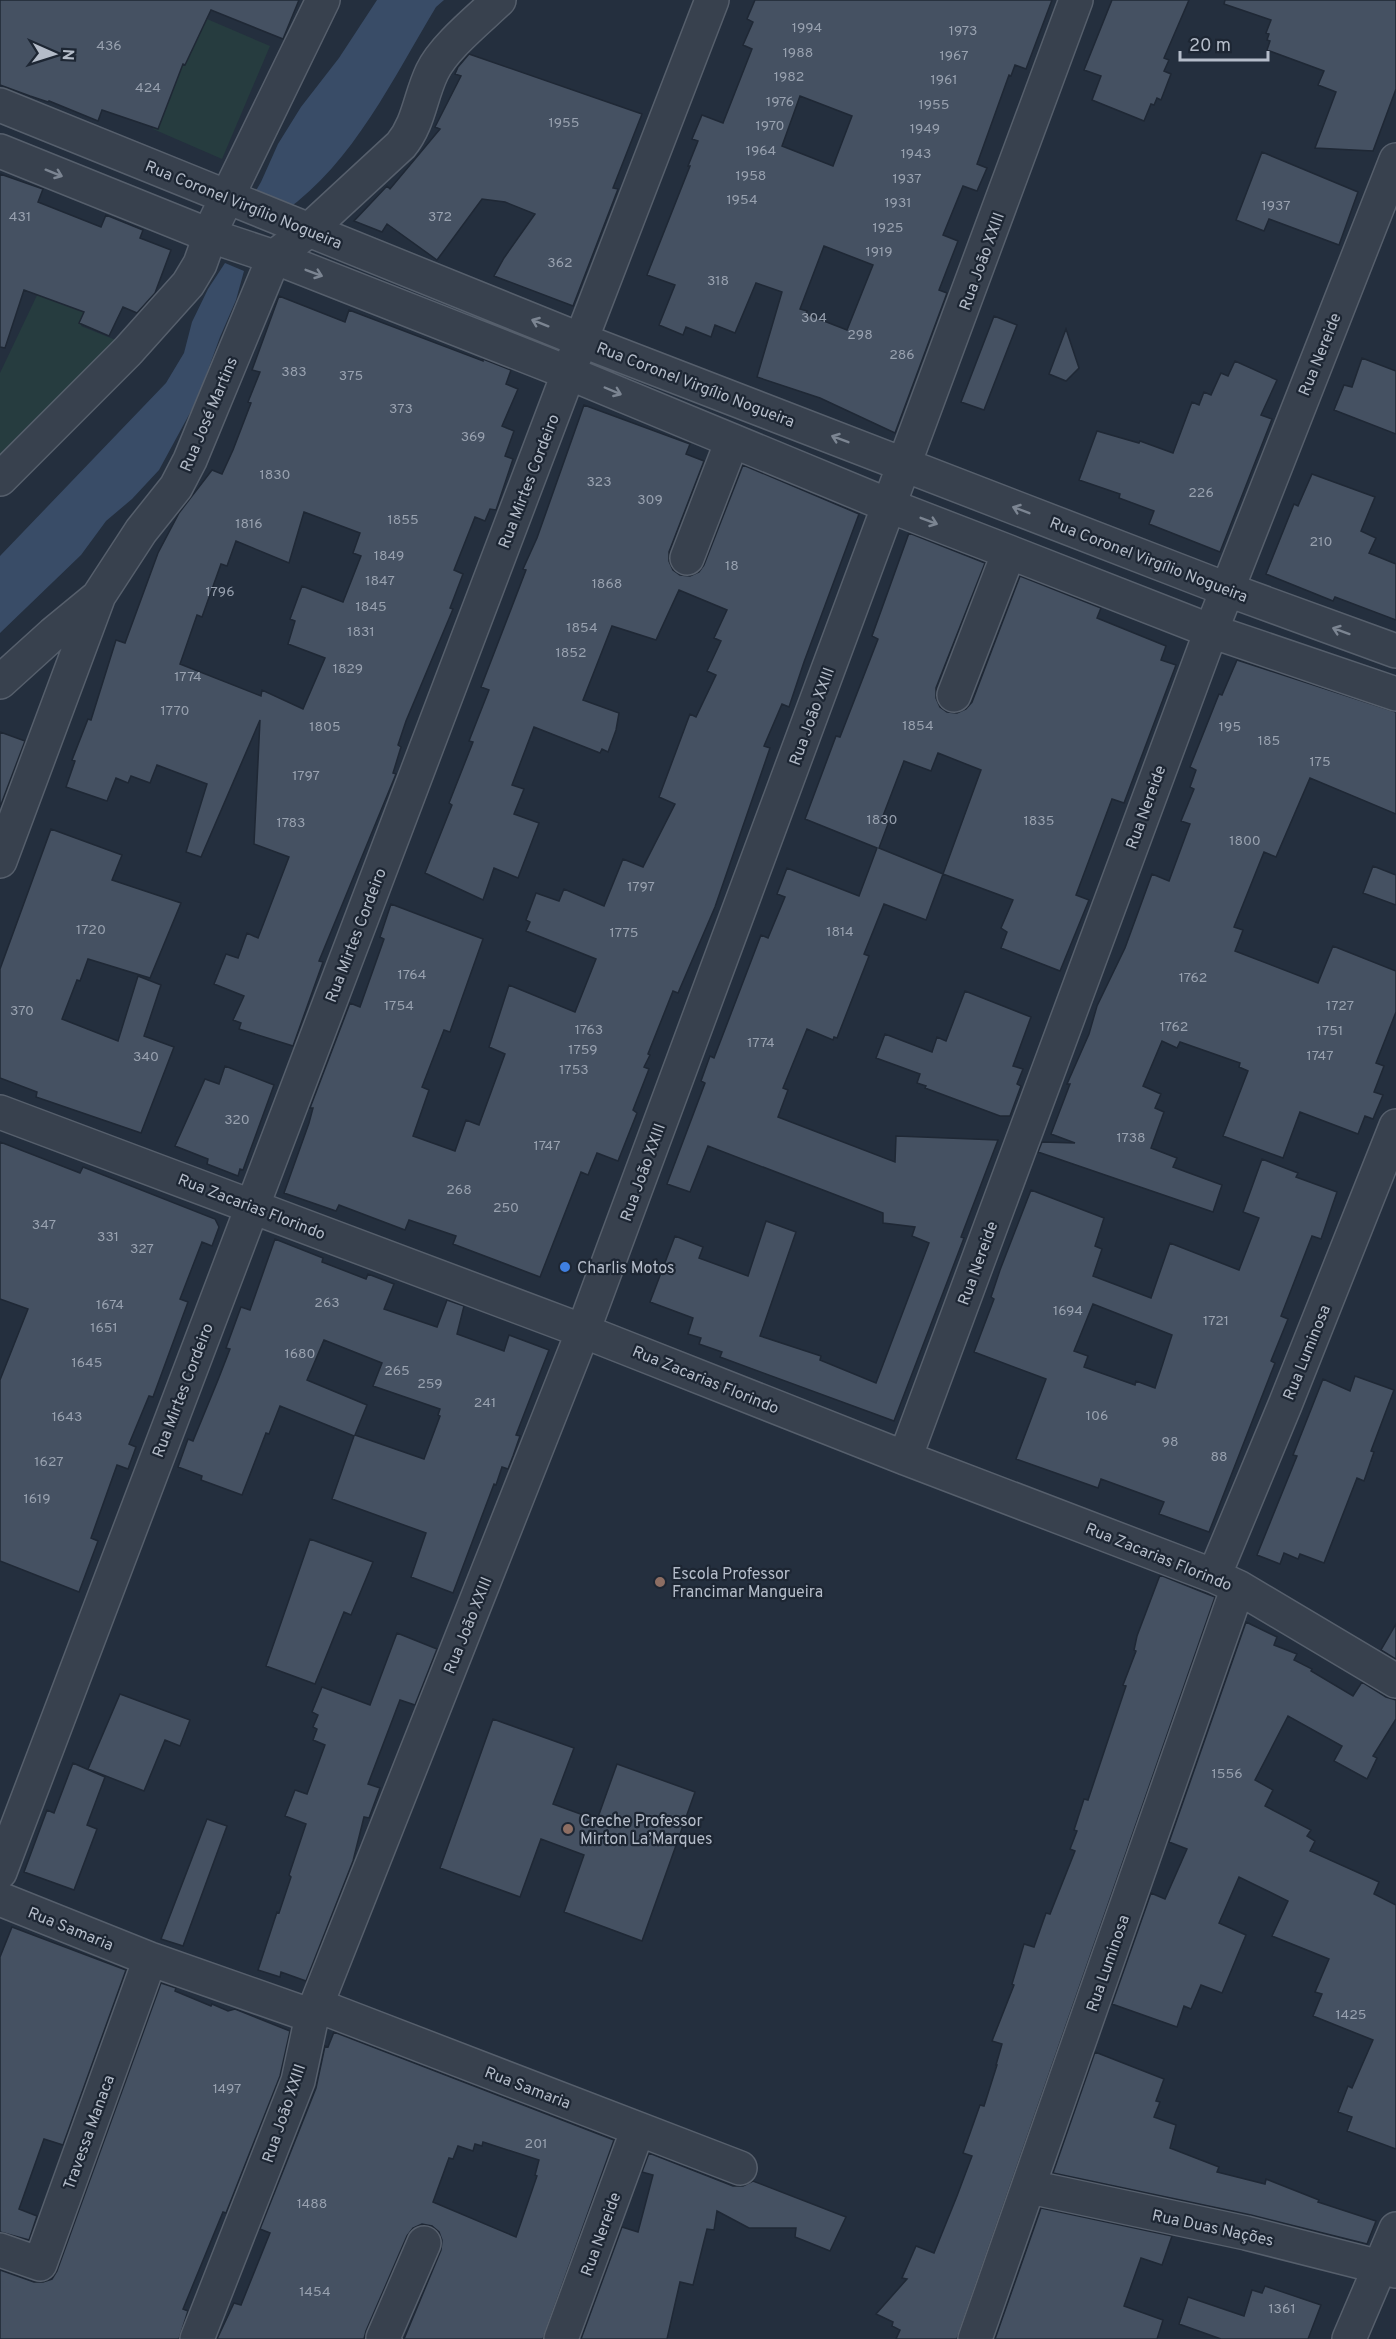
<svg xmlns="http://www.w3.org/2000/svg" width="1396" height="2339" viewBox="0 0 1396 2339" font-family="Overpass,sans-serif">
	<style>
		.green { fill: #263c3f }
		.water { fill: #394c67 }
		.building { fill: #455162; stroke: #1f2835; stroke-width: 1.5; fill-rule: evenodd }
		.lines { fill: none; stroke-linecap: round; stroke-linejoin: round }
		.minor-casing { stroke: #565f6c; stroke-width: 36 }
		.minor { stroke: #38414e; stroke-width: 33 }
		.oneway { stroke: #7c8592 }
		.shop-dot { fill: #3f7fe0; stroke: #1d2633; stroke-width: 2 }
		.education-dot { fill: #8d6e63; stroke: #1d2633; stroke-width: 2 }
		.labels { text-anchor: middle; stroke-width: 4.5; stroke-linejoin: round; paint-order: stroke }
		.number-label { font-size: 14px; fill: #98a1af }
		.street-label { font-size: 16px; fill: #b4bcc9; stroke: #1d2633 }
		.poi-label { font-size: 16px; fill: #b4bcc9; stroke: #1d2633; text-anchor: start }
	</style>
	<rect width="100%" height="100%" fill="#242f3e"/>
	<path class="green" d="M200,16L270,46L222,159L153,129Z
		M50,268L94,291L81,326L118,341L0,455V373Z"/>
	<path class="water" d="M377,0H444L436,7C393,78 354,162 285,211L251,199L261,182L278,144L301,107L339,58Z
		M225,263L244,271L236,300L220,337L197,400L159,470L132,499L106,521L81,555L0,633V556L166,383L184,353L192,322L208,289Z"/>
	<path class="building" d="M0,0H299L283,39L211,10L185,65L183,64L158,129L102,110L98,121L49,101L48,102L30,96L0,85Z
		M755,0H1052L1026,69L1015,65L1011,76L1009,75L977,164L987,168L977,191L963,186L943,235L958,241L939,290L947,293L895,433L820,398L757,377L782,292L756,283L735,333L715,325L711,337L686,327L683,335L659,325L675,285L647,275L690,166H688L698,141L692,139L702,115L723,123L752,49L743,45L753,22L747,19ZM800,96L852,116L833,166L782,146ZM824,246L873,265L847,330L806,314L807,311L800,309Z
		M1112,0H1189L1164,58L1169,60L1164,71L1171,74L1161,100L1157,98L1154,105L1151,104L1144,121L1092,100L1101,76L1084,70Z
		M1225,0H1396V89L1373,151L1315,148L1336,92L1318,85L1324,71L1267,50L1270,41L1267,40L1269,34L1266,33L1271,20L1224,4Z
		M469,54L642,114L613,188L618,189L573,306L494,276L504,258L535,214L505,202L482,199L437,260L387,224L382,232L354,221L387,186L390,189L440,129L435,127L461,76L455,74L458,67Z
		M1262,152L1358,192L1339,245L1269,219L1264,231L1236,220Z
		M0,174L43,189L38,202L101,227L106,215L143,230L140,238L171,250L155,293L137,313L123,307L109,336L79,323L84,312L24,290L5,348L0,347Z
		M279,296L345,322L349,310L483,361V359L511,370L506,384L518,389L502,426L514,431L505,456L513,459L496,510L490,509L485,521L475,517L454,570L463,574L450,608L453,609L406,721L398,745L401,747L393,773L396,774L319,961L323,962L293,1046L239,1029L241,1023L233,1020L244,996L214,984L226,954L238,958L247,933L258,938L289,857L254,844L260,720L201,857L186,852L207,784L157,765L150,783L131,776L128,783L116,778L107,801L66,787L75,761L72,760L88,719L91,720L116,640L125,643L158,553L179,513L212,470L222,474L233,450L251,403L248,402L260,372L252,370ZM304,512L360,533L353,553L361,556L343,602L302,586L290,619L295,621L288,644L325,658L303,709L262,690L261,696L180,664L197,615L202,617L221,564L227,566L236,541L289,563Z
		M994,316L1017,325L984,410L961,402Z
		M1066,329L1079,368L1066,381L1049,374Z
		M1362,358L1396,371V434L1334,410L1344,385L1352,387Z
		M1235,361L1277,380L1261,415L1272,419L1220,552L1149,524L1154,511L1119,498L1120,494L1079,480L1097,431L1139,443L1140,441L1173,453L1192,402L1199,405L1204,392L1211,395L1221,373L1228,376Z
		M584,405L690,444L686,454L704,461L669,552V561L673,570L680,575L690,576L699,572L704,565L743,465L859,514L804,662L789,707L782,704L764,746L770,748L715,907L678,993L673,991L648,1054L650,1055L644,1067L649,1069L633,1110L637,1113L618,1161L597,1153L588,1175L581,1172L540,1277L453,1244L456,1236L409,1220L405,1230L339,1205L336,1211L284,1193L309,1123L313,1108H310L350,1003L360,1007L384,939L380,937L391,904L483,939L450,1032L444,1030L422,1087L429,1090L413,1136L455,1151L466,1120L479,1125L505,1054L489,1047L509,985L575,1012L596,959L526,931L530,922L526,920L536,893L559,901L564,889L604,906L623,859L643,867L675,804L659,797L690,714L696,717L716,675L707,671L721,641L714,638L727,610L679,590L656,640L612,626L583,700L619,713L616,730L608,752L602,749L600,753L534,727L512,785L524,789L514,814L539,823L518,878L494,868L483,900L425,873L452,805L449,803L473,742L469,741L489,690L481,687L526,570L523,569L537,538Z
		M1312,474L1375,497L1361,531L1376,538L1369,553L1396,564V620L1335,597L1333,601L1266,574L1294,504L1298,506Z
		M909,533L985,563L936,688V698L940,707L947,712L957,713L966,709L972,702L1020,576L1101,608L1097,618L1166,646L1161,660L1176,665L1124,803L1112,799L1076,895L1089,900L1060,971L1001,948L1007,932L1001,928L1013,900L943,874L926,920L884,904L864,954L869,956L837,1038L834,1037L833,1040L807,1029L783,1088L788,1090L778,1117L895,1162L896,1136L998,1140L961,1237L964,1238L894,1421L720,1357L722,1352L699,1344L701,1338L688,1334L693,1318L650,1302L675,1236L703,1247L699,1258L748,1276L766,1221L796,1232L760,1336L821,1356L820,1360L876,1383L929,1243L912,1236L915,1227L883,1223V1213L708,1146L690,1192L667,1184L705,1083L701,1081L710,1056L714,1058L761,935L768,938L785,897L777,894L787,868L859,896L877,848L805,819L836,736L840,737L878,639L872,636ZM938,753L981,770L943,874L879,848L888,824L881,821L904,761L931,771Z
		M1237,660L1396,712V814L1310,778L1276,857L1264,852L1234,927L1243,930L1235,951L1318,983L1333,946L1396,971V1012L1376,1063L1384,1066L1374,1092L1383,1095L1373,1119L1365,1116L1358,1134L1300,1112L1283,1158L1223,1136L1248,1071L1239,1067L1240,1063L1180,1042L1177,1048L1162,1041L1143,1086L1161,1094L1155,1108L1164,1112L1151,1148L1177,1158L1173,1167L1222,1185L1213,1212L1038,1152L1042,1142L1075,1143L1051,1134L1070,1084H1067L1089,1034L1097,1006L1125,948L1152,874L1169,881L1190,824L1181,821L1194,789L1190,787L1196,770L1190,767L1219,694L1222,695Z
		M0,732L25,741L0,807Z
		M51,829L122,855L112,880L181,903L150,978L88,959L80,981L77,980L62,1019L118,1041L138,976L161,985L144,1036L174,1047L141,1133L36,1097L37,1092L0,1078V969Z
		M1373,866L1396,875V905L1363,893Z
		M965,991L1031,1017L1013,1066L1023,1069L1017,1084L1021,1086L1010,1116H1000L925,1088L926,1086L917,1083L920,1074L876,1058L885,1034L932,1052L937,1037L946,1041Z
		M225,1066L274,1085L243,1170L240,1169L238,1176L207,1164L208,1159L175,1146L205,1079L219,1084Z
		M0,1142L80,1173L83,1167L215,1219L219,1227L212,1246L202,1242L180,1299L188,1302L153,1397L149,1396L129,1444L136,1447L128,1469L117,1465L91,1538L98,1541L79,1592L0,1561V1380L28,1309L0,1299Z
		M1262,1159L1298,1173L1296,1177L1337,1192L1321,1239L1312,1236L1281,1316L1288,1319L1271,1361L1275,1363L1209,1532L1159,1514L1164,1502L1101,1479L1098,1488L1016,1459L1046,1379L974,1352L994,1299L991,1297L1000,1270L1031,1190L1104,1218L1095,1246L1102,1249L1093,1276L1151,1298L1170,1243L1239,1270L1259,1218L1243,1212ZM1093,1304L1172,1335L1155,1388L1136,1381L1135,1385L1084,1367L1088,1356L1074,1351Z
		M275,1239L323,1258L322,1262L366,1279L368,1274L394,1284L384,1309L437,1327L447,1300L464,1306L457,1334L504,1351L509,1335L549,1350L516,1435L520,1436L513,1456L508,1469L502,1467L496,1485L494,1484L453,1593L411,1577L426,1533L332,1499L354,1436L280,1406L269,1434L266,1433L242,1495L201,1480L202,1476L178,1467L188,1439L193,1441L218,1380L230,1349L226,1348L241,1307L250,1310ZM324,1340L382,1363L373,1386L440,1409L438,1415L440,1416L424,1459L355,1435L367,1405L307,1380Z
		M1355,1376L1394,1390L1371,1451L1374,1452L1364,1481L1357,1478L1324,1563L1300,1554L1298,1559L1284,1553L1280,1564L1257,1555L1297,1456L1293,1455L1323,1379L1350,1391Z
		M310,1539L373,1562L351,1615L344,1612L315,1684L266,1666Z
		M1160,1575L1215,1597L957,2339H896L900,2330L892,2326L893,2322L876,2314L907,2279L902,2278L916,2246L934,2253L957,2196L972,2156L963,2153L980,2105L984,2106L997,2065H996L1002,2044L992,2041L1014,1985L1012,1984L1024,1944L1034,1947L1046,1913L1050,1914L1075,1851L1070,1849L1077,1831L1074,1830L1084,1799L1088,1800L1126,1686L1123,1685L1136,1651L1134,1650L1137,1636Z
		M1246,1622L1277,1637L1274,1645L1297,1654L1294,1660L1312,1669L1311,1671L1353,1696L1362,1682L1386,1697L1396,1700V1719L1373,1756L1377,1758L1367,1779L1334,1761L1342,1746L1288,1716L1255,1780L1273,1790L1265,1806L1311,1830L1307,1836L1315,1841L1310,1851L1379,1882L1374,1894L1396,1905V2149L1347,2131L1352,2117L1338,2112L1348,2086L1352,2088L1373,2040L1313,2016L1322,1994L1315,1992L1329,1959L1272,1936L1288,1901L1239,1877L1219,1923L1246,1935L1222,1993L1201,1985L1191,2009L1184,2006L1177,2027L1112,2004L1151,1893L1165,1899L1187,1849L1169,1842Z
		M1396,1624V1659L1381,1650Z
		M397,1633L437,1649L415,1705L400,1700L368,1784L380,1788L369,1818L364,1817L353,1861L306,1981L281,1972L280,1977L258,1970L277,1912L279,1913L291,1877L289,1875L306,1824L285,1816L295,1790L307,1794L325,1745L313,1740L317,1729L313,1727L318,1715L312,1712L322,1687L370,1705Z
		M120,1694L190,1720L180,1746L165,1740L144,1791L88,1769Z
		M493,1719L574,1748L553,1804L597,1820L617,1764L695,1792L642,1941L564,1912L584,1855L541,1839L520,1897L440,1868Z
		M73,1763L105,1777L87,1825L97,1829L74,1890L24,1872L47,1810L54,1813Z
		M207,1819L227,1826L183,1946L161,1939Z
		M12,1927L126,1970L63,2145L44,2139L19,2209L37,2216L29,2240L0,2232V1957Z
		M161,1983L176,1988L175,1991L211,2006L212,2004L228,2011L235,2009L290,2031L280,2076L226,2213L223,2212L183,2309L188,2311L179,2339H0V2270L34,2282H43L52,2279L57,2271Z
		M334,2032L614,2140L543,2339H404L441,2250L442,2240L439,2232L432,2226L422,2224L413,2228L407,2236L366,2331L364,2339H217L234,2303L241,2305L270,2233L260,2229L316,2088L325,2046L328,2047ZM483,2142L539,2160L535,2175L537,2176L516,2237L433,2202L449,2158L453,2159L458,2146L473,2151L475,2144L482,2146Z
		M1095,2052L1164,2079L1156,2101L1160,2102L1154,2117L1176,2125L1170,2148L1219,2167L1217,2172L1265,2184L1266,2179L1319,2200L1318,2202L1376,2221L1367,2244L1251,2215L1053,2173Z
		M649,2153L733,2186H743L753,2181L846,2217L830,2251L795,2237L796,2228H749L717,2211L714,2230L707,2229L693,2285L680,2282L667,2339H581L622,2227L638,2232L653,2175L642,2172Z
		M1041,2208L1172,2236L1162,2265L1141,2258L1124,2306L1163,2320L1157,2339H995Z
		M1265,2286L1321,2305L1308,2339H1221L1179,2324L1188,2297L1244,2316L1252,2290L1262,2293Z"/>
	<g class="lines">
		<defs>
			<path id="minor" d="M0,105L581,340L1226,589L1396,651
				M0,151L211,236L274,257L569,373L890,506L1009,552L1211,631L1396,694
				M0,479L128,351L188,284L200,264L215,222L323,0
				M687,558L732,441
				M0,682L53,634L98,597L141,531L176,487L190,460L274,257L309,230L401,145C419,123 420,97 432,72C443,48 479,19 499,0
				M954,695L1009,552
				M0,861L98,598
				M0,1112L583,1331L905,1458L1214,1576L1238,1587L1396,1681
				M905,1458L1211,631L1396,160
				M1214,1576L1285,1405L1396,1126
				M0,1872L581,340L712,0
				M0,1899L150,1959L312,2016
				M316,2005L740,2168
				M1030,2187L1246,2233L1396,2271
				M0,2250L40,2264L150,1959
				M197,2339L298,2081L312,2016L583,1331L1076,0
				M385,2339L383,2338L424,2243
				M561,2339L638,2129
				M975,2339L1238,1587
				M1349,2339L1396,2229"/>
		</defs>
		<use href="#minor" class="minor-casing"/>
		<use href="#minor" class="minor"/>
	</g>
	<defs><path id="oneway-shaft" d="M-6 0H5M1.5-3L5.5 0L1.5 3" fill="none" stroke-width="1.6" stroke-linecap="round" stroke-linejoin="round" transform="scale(1.5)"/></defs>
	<g class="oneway">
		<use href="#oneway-shaft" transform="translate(54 173) rotate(22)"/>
		<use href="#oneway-shaft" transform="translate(314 273) rotate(21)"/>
		<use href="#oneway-shaft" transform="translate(540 323) rotate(-158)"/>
		<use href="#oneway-shaft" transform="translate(613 391) rotate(23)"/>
		<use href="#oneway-shaft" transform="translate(840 439) rotate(-159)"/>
		<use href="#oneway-shaft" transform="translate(1021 510) rotate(-159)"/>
		<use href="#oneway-shaft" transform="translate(929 521) rotate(21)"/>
		<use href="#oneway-shaft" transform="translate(1341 631) rotate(-160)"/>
	</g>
	<circle class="shop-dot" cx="565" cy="1267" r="6"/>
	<g class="education-dot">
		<circle cx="660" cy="1582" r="6"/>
		<circle cx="568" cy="1829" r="6"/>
	</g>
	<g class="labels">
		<g class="number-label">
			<text x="807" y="32">1994</text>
			<text x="963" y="35">1973</text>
			<text x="109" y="50">436</text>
			<text x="798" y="57">1988</text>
			<text x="954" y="60">1967</text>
			<text x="789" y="81">1982</text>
			<text x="944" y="84">1961</text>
			<text x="148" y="92">424</text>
			<text x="780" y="106">1976</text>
			<text x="934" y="109">1955</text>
			<text x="564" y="127">1955</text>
			<text x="770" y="130">1970</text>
			<text x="925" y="133">1949</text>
			<text x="761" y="155">1964</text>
			<text x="916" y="158">1943</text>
			<text x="751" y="180">1958</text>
			<text x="907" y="183">1937</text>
			<text x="742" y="204">1954</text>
			<text x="898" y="207">1931</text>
			<text x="1276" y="210">1937</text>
			<text x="20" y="221">431</text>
			<text x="440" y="221">372</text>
			<text x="888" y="232">1925</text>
			<text x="879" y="256">1919</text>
			<text x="560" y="267">362</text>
			<text x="718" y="285">318</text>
			<text x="814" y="322">304</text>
			<text x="860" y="339">298</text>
			<text x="902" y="359">286</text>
			<text x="294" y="376">383</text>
			<text x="351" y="380">375</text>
			<text x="401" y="413">373</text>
			<text x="473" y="441">369</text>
			<text x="275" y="479">1830</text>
			<text x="599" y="486">323</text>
			<text x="1201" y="497">226</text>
			<text x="650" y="504">309</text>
			<text x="403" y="524">1855</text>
			<text x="249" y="528">1816</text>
			<text x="1321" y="546">210</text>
			<text x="389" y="560">1849</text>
			<text x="732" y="570">18</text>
			<text x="380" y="585">1847</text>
			<text x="607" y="588">1868</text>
			<text x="220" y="596">1796</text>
			<text x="371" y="611">1845</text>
			<text x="582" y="632">1854</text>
			<text x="361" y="636">1831</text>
			<text x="571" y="657">1852</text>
			<text x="348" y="673">1829</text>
			<text x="188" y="681">1774</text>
			<text x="175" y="715">1770</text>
			<text x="918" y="730">1854</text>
			<text x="325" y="731">1805</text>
			<text x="1230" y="731">195</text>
			<text x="1269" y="745">185</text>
			<text x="1320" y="766">175</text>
			<text x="306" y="780">1797</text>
			<text x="882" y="824">1830</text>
			<text x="1039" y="825">1835</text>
			<text x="291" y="827">1783</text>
			<text x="1245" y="845">1800</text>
			<text x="641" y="891">1797</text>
			<text x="91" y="934">1720</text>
			<text x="840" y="936">1814</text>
			<text x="624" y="937">1775</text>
			<text x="412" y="979">1764</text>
			<text x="1193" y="982">1762</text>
			<text x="399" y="1010">1754</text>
			<text x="1340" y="1010">1727</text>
			<text x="22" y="1015">370</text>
			<text x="1174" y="1031">1762</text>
			<text x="589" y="1034">1763</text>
			<text x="1330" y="1035">1751</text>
			<text x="761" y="1047">1774</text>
			<text x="583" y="1054">1759</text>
			<text x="1320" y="1060">1747</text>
			<text x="146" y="1061">340</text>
			<text x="574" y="1074">1753</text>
			<text x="237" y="1124">320</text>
			<text x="1131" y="1142">1738</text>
			<text x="547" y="1150">1747</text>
			<text x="459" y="1194">268</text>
			<text x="506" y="1212">250</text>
			<text x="44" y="1229">347</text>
			<text x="108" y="1241">331</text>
			<text x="142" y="1253">327</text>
			<text x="327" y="1307">263</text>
			<text x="110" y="1309">1674</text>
			<text x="1068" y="1315">1694</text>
			<text x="1216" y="1325">1721</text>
			<text x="104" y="1332">1651</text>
			<text x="300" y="1358">1680</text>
			<text x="87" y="1367">1645</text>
			<text x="397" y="1375">265</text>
			<text x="430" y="1388">259</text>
			<text x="485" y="1407">241</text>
			<text x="1097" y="1420">106</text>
			<text x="67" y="1421">1643</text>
			<text x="1170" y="1446">98</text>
			<text x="1219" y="1461">88</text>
			<text x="49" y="1466">1627</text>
			<text x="37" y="1503">1619</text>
			<text x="1227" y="1778">1556</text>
			<text x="1351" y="2019">1425</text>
			<text x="227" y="2093">1497</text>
			<text x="536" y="2148">201</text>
			<text x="312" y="2208">1488</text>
			<text x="315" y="2296">1454</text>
			<text x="1282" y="2313">1361</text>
		</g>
		<g class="street-label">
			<text transform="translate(244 204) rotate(22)" y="6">Rua Coronel Virgílio Nogueira</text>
			<text transform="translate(981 261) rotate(-70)" y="6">Rua João XXIII</text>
			<text transform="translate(1319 354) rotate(-68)" y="6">Rua Nereide</text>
			<text transform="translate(696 384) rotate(21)" y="6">Rua Coronel Virgílio Nogueira</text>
			<text transform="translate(208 414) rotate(-67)" y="6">Rua José Martins</text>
			<text transform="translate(528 481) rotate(-69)" y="6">Rua Mirtes Cordeiro</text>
			<text transform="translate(1149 559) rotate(21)" y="6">Rua Coronel Virgílio Nogueira</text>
			<text transform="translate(811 716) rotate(-70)" y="6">Rua João XXIII</text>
			<text transform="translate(1145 807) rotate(-70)" y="6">Rua Nereide</text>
			<text transform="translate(355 935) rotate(-69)" y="6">Rua Mirtes Cordeiro</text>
			<text transform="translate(642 1172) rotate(-70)" y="6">Rua João XXIII</text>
			<text transform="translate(252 1206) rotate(21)" y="6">Rua Zacarias Florindo</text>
			<text transform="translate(977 1263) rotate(-70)" y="6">Rua Nereide</text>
			<text transform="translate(1306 1352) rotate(-68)" y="6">Rua Luminosa</text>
			<text transform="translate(706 1379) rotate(22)" y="6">Rua Zacarias Florindo</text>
			<text transform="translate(182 1390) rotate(-69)" y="6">Rua Mirtes Cordeiro</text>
			<text transform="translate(1159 1556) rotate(22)" y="6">Rua Zacarias Florindo</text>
			<text transform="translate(467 1625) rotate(-68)" y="6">Rua João XXIII</text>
			<text transform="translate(71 1928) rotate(22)" y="6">Rua Samaria</text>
			<text transform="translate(1107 1963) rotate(-71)" y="6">Rua Luminosa</text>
			<text transform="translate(528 2087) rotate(21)" y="6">Rua Samaria</text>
			<text transform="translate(283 2113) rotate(-71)" y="6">Rua João XXIII</text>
			<text transform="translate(88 2132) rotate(-70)" y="6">Travessa Manaca</text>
			<text transform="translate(1213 2227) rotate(12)" y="6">Rua Duas Nações</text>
			<text transform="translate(600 2234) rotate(-70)" y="6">Rua Nereide</text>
		</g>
		<g class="poi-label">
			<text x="577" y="1273">Charlis Motos</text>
			<text x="672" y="1579">Escola Professor<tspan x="672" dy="18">Francimar Mangueira</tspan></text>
			<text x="580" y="1826">Creche Professor<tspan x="580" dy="18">Mirton La’Marques</tspan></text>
		</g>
	</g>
	<g transform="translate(54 54) rotate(93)" stroke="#1d2633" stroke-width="4.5" paint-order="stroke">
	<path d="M0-4.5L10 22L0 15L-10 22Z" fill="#b4bcc9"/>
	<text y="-9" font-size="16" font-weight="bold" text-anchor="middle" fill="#b4bcc9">N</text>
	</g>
	<path d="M1180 51v9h88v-9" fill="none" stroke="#b4bcc9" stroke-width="3"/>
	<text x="1189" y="51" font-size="18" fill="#b4bcc9" stroke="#1d2633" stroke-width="4.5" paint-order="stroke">20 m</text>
</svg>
